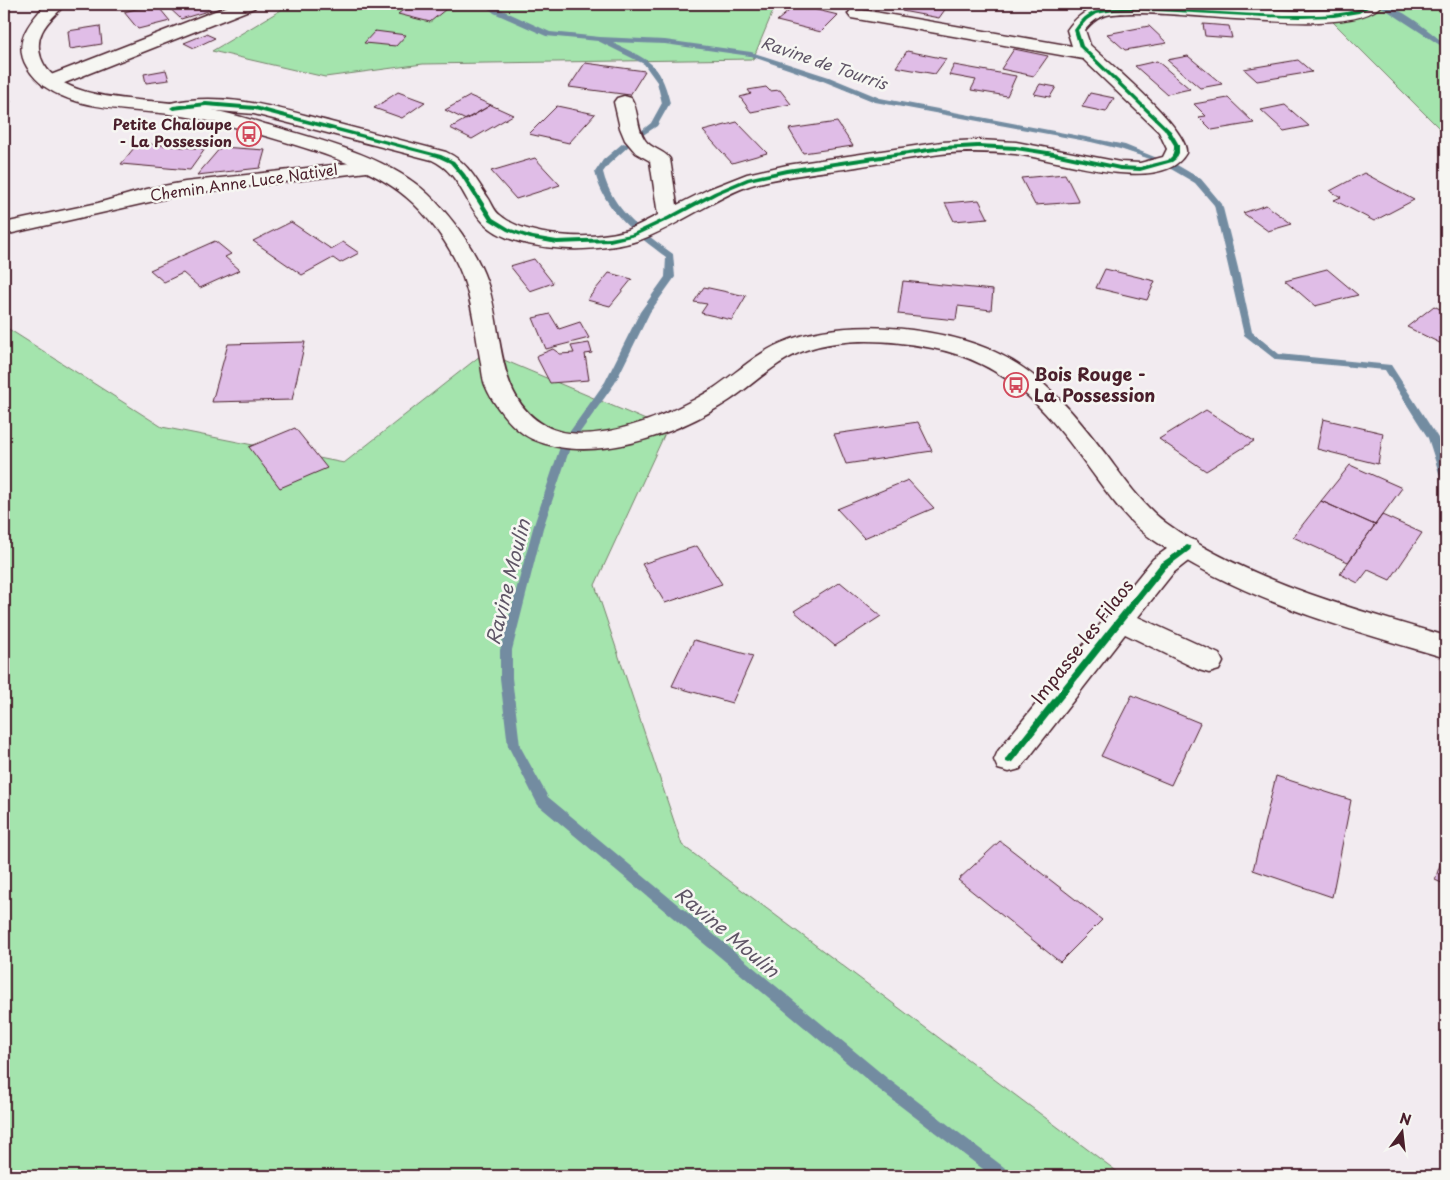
<svg xmlns="http://www.w3.org/2000/svg" width="1450" height="1180" viewBox="0 0 1450 1180" font-family="'Playpen Sans',sans-serif">
	<style>
		.green { fill: #a4e4ad; stroke: #77826c }
		.lines { fill: none; stroke-linecap: round; stroke-linejoin: round }
		.stream { fill: #738ca1; fill-rule: evenodd }
		.building { fill: #e0bde7; stroke: #4a1f2b }
		.minor-casing { stroke: #4a1f2b; stroke-width: 3 }
		.major-casing { stroke: #4a1f2b; stroke-width: 3 }
		.minor { fill: #f6f6f2; fill-rule: evenodd }
		.major { fill: #f6f6f2; fill-rule: evenodd }
		.cycleway-casing { stroke: #f6f6f2; stroke-width: 3 }
		.cycleway { fill: #00873e; fill-rule: evenodd }
		.labels { text-anchor: middle; stroke-width: 5; stroke-linejoin: round; paint-order: stroke }
		.far-poi-label { font-size: 15px; font-weight: bold; fill: #4a1f2b; stroke: #f6f6f2; text-anchor: end }
		.far-street-label { font-size: 15px; fill: #4a1f2b; stroke: #f6f6f2 }
		.far-water-label { font-size: 16px; font-style: italic; fill: #5f5566; stroke: #f6f6f2 }
		.poi-label { font-size: 18px; font-weight: bold; fill: #4a1f2b; stroke: #f6f6f2; text-anchor: start }
		.street-label { font-size: 18px; fill: #4a1f2b; stroke: #f6f6f2 }
		.water-label { font-size: 19px; font-style: italic; fill: #5f5566; stroke: #f6f6f2 }
	</style>
	<rect width="100%" height="100%" fill="#f2ebf0"/>
	<filter id="ink" filterUnits="userSpaceOnUse"><feTurbulence type="fractalNoise" baseFrequency=".02" numOctaves="2"/><feDisplacementMap in="SourceGraphic" scale="10" xChannelSelector="R" yChannelSelector="G"/><feConvolveMatrix kernelMatrix="1 2 1 2 8 2 1 2 1" color-interpolation-filters="sRGB"/></filter>
	<g filter="url(#ink)">
		<path class="green" d="M291,4H776L753,59L423,64L325,77L212,51Z
			M1283,4H1446V135L1319,8Z
			M4,326L162,427L344,463L485,352L667,429L595,585L682,845L1123,1176H4Z"/>
		<g class="lines">
			<path class="stream" d="M484,4H492L500,9L550,32L600,37L665,40L751,52L829,77L880,98L1091,138L1125,145L1157,158L1153,160L1120,149L1091,142L875,102L823,81L750,56L665,44L611,42C648,60 660,61 670,103L657,126L640,137L636,135L651,123L662,103L657,82L644,64L598,41L546,36L494,13Z
				M1377,4C1398,3 1429,32 1446,44V49Z
				M623,143L630,145L609,164L603,172C612,210 643,232 673,254L675,277L650,312L615,383L571,445L543,528L512,650V678L520,746L548,797L887,1078L1009,1171L1012,1176H992L877,1088L538,805L508,746L500,678V650L533,528L561,444L605,382L640,312L665,277L666,257C635,234 604,211 595,172L603,160Z
				M1171,165H1177L1201,179L1222,204L1238,268L1252,332L1279,354L1391,365L1438,438L1446,463V482L1441,479L1428,438L1385,370L1276,360L1244,335L1214,205L1195,183L1171,169Z"/>
		</g>
		<path class="building" d="M156,4L170,21L138,29L124,12Z
			M165,4H204L211,10L181,19Z
			M411,4H424L446,9L430,22L398,14Z
			M907,4H949L939,18L902,11Z
			M796,5L838,15L821,32L777,21Z
			M1203,24L1229,26L1232,38L1205,36Z
			M100,26L102,44L70,49L68,31Z
			M1149,26L1167,43L1125,50L1107,34Z
			M375,31L406,35L396,46L364,43Z
			M206,34L215,38L194,48L184,43Z
			M1014,49L1048,56L1034,76L1001,69Z
			M907,51L946,59L935,74L896,67Z
			M1188,56L1222,84L1200,88L1167,60Z
			M1298,60L1312,72L1257,81L1244,69Z
			M1157,61L1190,89L1167,94L1135,66Z
			M585,63L645,71L630,95L569,87Z
			M954,65L1016,76L1007,96L971,90L976,80L949,75Z
			M166,70L169,80L146,83L144,74Z
			M1040,84L1056,87L1050,97L1034,94Z
			M766,87L770,91L780,90L791,104L751,112L740,97L751,94L748,90Z
			M398,92L425,102L402,118L374,108Z
			M1090,93L1114,98L1106,112L1082,107Z
			M470,96L491,105L466,120L445,110Z
			M1228,98L1254,123L1212,130L1199,117L1206,116L1194,104Z
			M11,101L5,118H4V102Z
			M491,105L513,115L472,139L450,128Z
			M1285,105L1309,126L1284,131L1261,110Z
			M557,106L595,114L569,143L529,134Z
			M737,122L767,153L732,163L703,131Z
			M837,122L853,146L803,153L789,129Z
			M138,143L205,149L190,170L121,164Z
			M221,147L265,150L260,168L197,175Z
			M535,158L560,185L516,199L491,171Z
			M1364,173L1414,200L1374,221L1334,200L1341,197L1330,191Z
			M1065,174L1079,202L1035,205L1021,178Z
			M979,200L988,218L954,221L945,203Z
			M1266,205L1292,224L1268,231L1243,213Z
			M291,222L331,249L343,242L359,253L340,263L333,258L302,275L253,241Z
			M215,241L231,254L225,257L240,270L200,288L183,273L164,282L150,270Z
			M534,259L553,283L530,291L510,266Z
			M1105,269L1155,281L1147,300L1096,288Z
			M1327,269L1358,295L1315,306L1285,280Z
			M609,273L632,279L610,306L587,300Z
			M903,281L993,290L991,310L958,306L956,320L898,314Z
			M704,287L746,296L732,320L701,313L707,304L694,302Z
			M1434,306L1446,312V346L1407,327Z
			M550,314L559,329L580,322L589,338L546,349L533,318Z
			M305,342L292,400L212,402L228,344Z
			M589,343L592,353L585,354L589,380L550,383L536,356L553,349L560,354L574,353L571,346Z
			M1206,410L1254,441L1206,471L1159,439Z
			M1323,419L1383,433L1378,464L1317,449Z
			M918,422L932,451L846,464L834,434Z
			M295,428L327,468L280,488L249,447Z
			M1350,465L1402,488L1375,525L1321,501Z
			M908,480L934,508L864,538L837,509Z
			M1321,501L1375,525L1348,562L1293,537Z
			M1382,515L1422,533L1390,580L1368,570L1358,583L1340,574Z
			M697,546L722,584L665,603L642,564Z
			M840,582L881,616L835,646L794,611Z
			M694,640L753,656L732,703L672,686Z
			M1132,695L1200,723L1171,785L1101,756Z
			M1276,776L1351,800L1332,897L1253,870Z
			M1000,841L1102,920L1060,962L958,880Z
			M1446,846V885L1435,880Z"/>
		<g class="lines">
			<defs>
				<path id="minor" d="M233,4H257L254,8L57,86L50,88L43,86L41,82L43,78Z
					M1141,4L1301,11L1334,10L1354,7L1360,4H1382C1353,45 1154,2 1103,16C1095,19 1090,24 1085,30L1090,45C1109,63 1190,130 1186,153C1162,197 1055,158 1015,154C991,152 966,151 941,154C909,158 876,164 844,169C814,173 784,176 755,184C734,190 715,202 696,212C678,222 659,233 640,240C617,248 579,251 555,248C533,246 499,240 483,222C463,201 461,174 432,160L254,114L206,110L173,114L166,112L163,108L166,104C222,90 277,108 331,122C370,132 408,142 446,152C468,162 476,180 489,199C492,204 495,212 500,215C526,238 595,241 627,230C637,226 648,220 658,215L650,161L636,153L625,140L620,128L614,102L617,98L624,96L631,98C639,110 636,127 645,140C651,149 664,150 670,159L677,205L709,189L747,174L787,165L942,142L978,140L1016,142L1120,162L1140,163L1163,157L1167,149L1159,132L1083,59L857,19L851,18L848,14L851,10L857,9L1072,46L1067,30C1086,2 1110,4 1141,4Z
					M368,161L375,163L378,167L375,171L185,194L4,235V223L98,203L147,189L185,182Z
					M1187,538L1196,541L1200,548L1196,555L1173,573L1138,617L1219,654L1223,662L1219,670L1209,673L1199,670L1125,634L1020,769L1009,772L998,769L994,760L998,751L1153,559L1178,541Z"/>
				<path id="major" d="M46,4H65C58,13 47,21 42,32C38,40 38,49 41,58C57,102 140,98 178,104C208,108 237,115 265,124C317,139 388,156 428,194C452,217 476,250 487,282C504,330 494,398 546,426C591,450 675,413 714,388C736,373 756,354 781,343C821,326 869,325 912,330C1012,343 1049,380 1107,456C1125,480 1142,505 1166,523C1243,579 1356,610 1446,636V658C1346,629 1239,599 1152,539C1130,524 1113,501 1097,479C1052,417 1012,363 932,348C892,340 845,337 806,350C777,360 755,383 730,400C678,434 592,466 532,439C513,430 493,405 485,385C482,377 482,367 480,358C476,335 473,310 466,287C457,256 436,225 413,203C373,164 301,147 248,131C225,124 201,119 177,115C130,108 54,113 27,67C12,42 30,22 46,4Z"/>
			</defs>
			<use href="#minor" class="minor-casing"/>
			<use href="#major" class="major-casing"/>
			<use href="#minor" class="minor"/>
			<use href="#major" class="major"/>
			<defs>
				<path id="cycleway" d="M1370,4H1375L1359,13L1334,17L1301,18L1264,17L1141,10L1114,11L1096,14L1087,20L1078,30L1083,46L1171,131L1179,145V153L1176,159L1172,162L1140,171L1120,170L1054,156L1016,150L978,148L942,150L787,173L749,181L718,194L671,219L635,236L610,242L557,244L530,239L507,231L489,220L461,176L450,163L437,157L255,110L206,106L173,110L170,108L173,106L206,102L255,106L441,155L454,161L465,174L493,218L511,229L533,236L557,240L610,238L631,234L667,217L714,192L747,178L787,169L942,146L978,144L1016,146L1054,152L1120,166L1140,167L1168,160L1172,156L1174,149V145L1164,129L1079,47L1074,30C1079,23 1084,16 1093,12C1111,5 1134,7 1154,8C1197,10 1240,14 1284,15C1312,15 1344,17 1370,4Z
					M1187,545L1190,546L1191,548L1190,550L1166,568L1012,762L1009,763L1006,762L1005,760L1006,758L1160,564Z"/>
			</defs>
			<use href="#cycleway" class="cycleway-casing"/>
			<use href="#cycleway" class="cycleway"/>
		</g>
	</g>
	<defs>
		<symbol id="bus-ring" viewBox="-11 -11 22 22"><circle r="9.5" fill="#f6f6f2" stroke="#d1495b" stroke-width="1.5"/><path d="M-5-6H5V4H4V6H2V4H-2V6H-4V4H-5ZM-3.5-4V0h7V-4ZM-3.5 1.2v1.5H-2V1.2ZM2 1.2v1.5H3.5V1.2Z" fill="#d1495b"/></symbol>
	</defs>
	<g fill-rule="evenodd">
		<use href="#bus-ring" x="235" y="120" width="28" height="28"/>
		<use href="#bus-ring" x="1002" y="371" width="28" height="28"/>
	</g>
	<g class="labels">
		<g class="far-poi-label">
			<text x="232" y="130">Petite Chaloupe<tspan x="232" dy="17">- La Possession</tspan></text>
		</g>
		<g class="far-street-label">
			<text transform="translate(244 183) rotate(-8)" y="5">Chemin Anne Luce Nativel</text>
		</g>
		<g class="far-water-label">
			<text transform="translate(824 63) rotate(19)" y="6">Ravine de Tourris</text>
		</g>
		<g class="poi-label">
			<text x="1034" y="381">Bois Rouge -<tspan x="1034" dy="21">La Possession</tspan></text>
		</g>
		<g class="street-label">
			<text transform="translate(1083 642) rotate(-52)" y="6">Impasse les Filaos</text>
		</g>
		<g class="water-label">
			<text transform="translate(508 582) rotate(-76)" y="7">Ravine Moulin</text>
			<text transform="translate(727 932) rotate(40)" y="7">Ravine Moulin</text>
		</g>
	</g>
	<rect width="1450" height="1180" fill="none" stroke="#f6f6f2" stroke-width="20"/>
	<rect x="10" y="10" width="1430" height="1160" fill="none" stroke="#4a1f2b" stroke-width="2" filter="url(#ink)"/>
	<g transform="translate(1402 1132) rotate(15)" stroke="#f6f6f2" stroke-width="4" paint-order="stroke">
	<path d="M0-4L9 19L0 12L-9 19Z" fill="#4a1f2b"/>
	<text y="-8" font-size="14" font-weight="bold" text-anchor="middle" fill="#4a1f2b">N</text>
	</g>
</svg>
